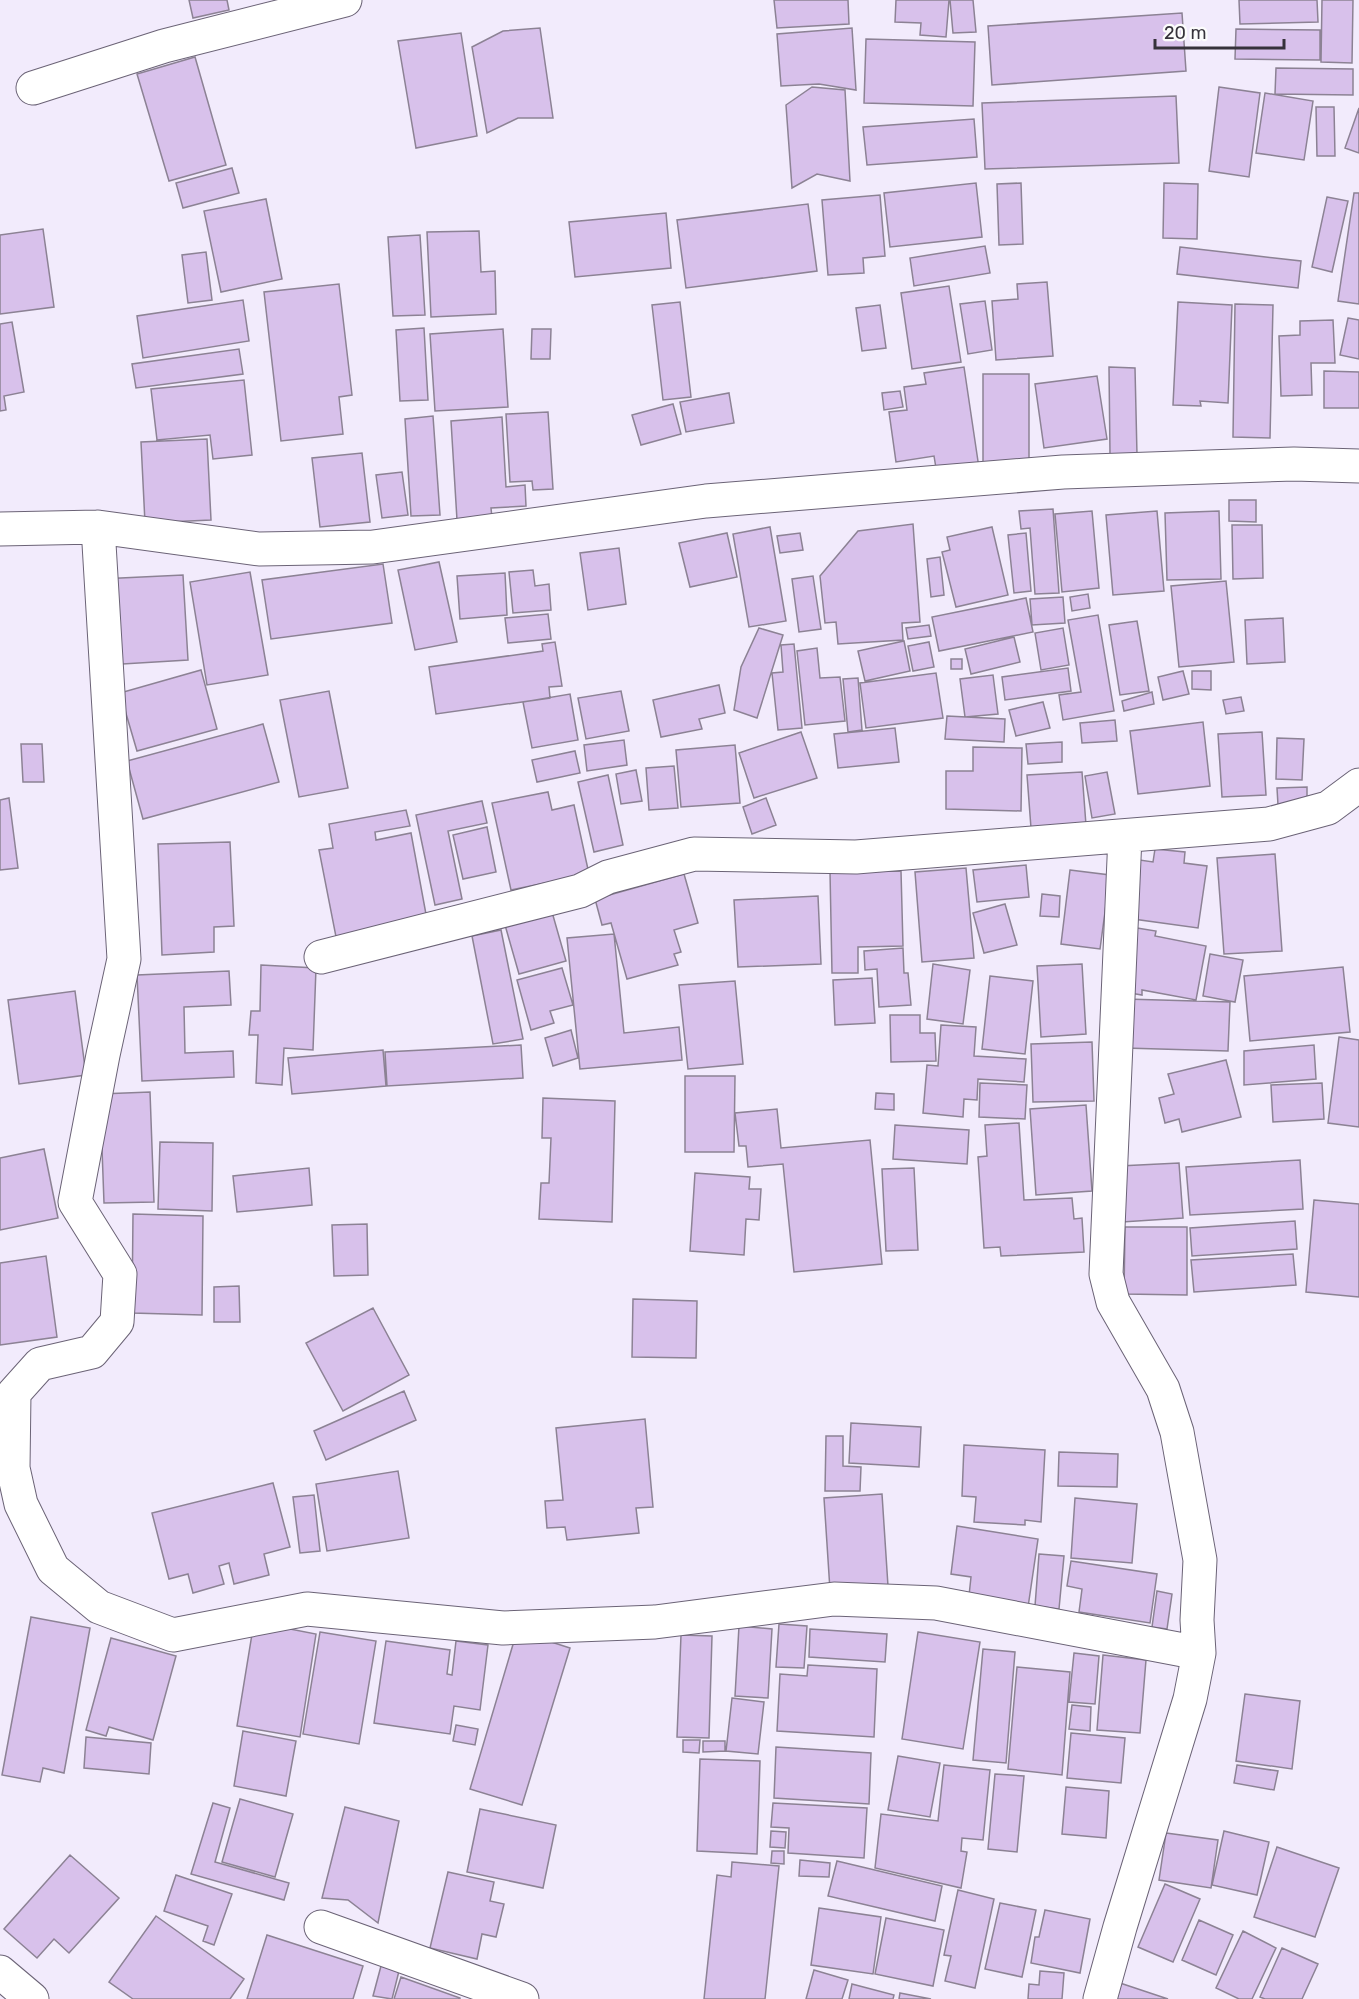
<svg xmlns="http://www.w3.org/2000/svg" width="1359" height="1999" viewBox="0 0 1359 1999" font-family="Rubik,sans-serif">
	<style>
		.building { fill: #d8c1eb; stroke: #8c8294; stroke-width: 1.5 }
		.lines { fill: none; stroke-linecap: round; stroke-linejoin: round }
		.street-casing { stroke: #6b6376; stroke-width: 35 }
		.street { stroke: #fff; stroke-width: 33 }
	</style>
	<rect width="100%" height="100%" fill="#f2ebfc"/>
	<path class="building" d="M189,0H227L229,10L193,18Z
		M774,0H848L849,24L777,28Z
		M896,0H949L946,37L920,35L921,23L895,22Z
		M950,0H973L976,32L953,33Z
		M1239,0H1317L1318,22L1240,24Z
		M1322,0H1353L1352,63L1321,62Z
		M1182,13L1186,71L992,85L988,26Z
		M540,28L553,118H518L487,133L472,47L503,31Z
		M852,28L856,90L819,84L781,86L777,34Z
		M1236,29L1320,30V60L1235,59Z
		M461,33L477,136L416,148L398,41Z
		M866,39L975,42L973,106L864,103Z
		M195,57L226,165L169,181L137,74Z
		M1276,68L1353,69V95L1275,94Z
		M812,87L845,90L850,181L817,174L792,188L786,105Z
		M1219,87L1260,93L1249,177L1209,171Z
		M1265,93L1313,101L1304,160L1256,153Z
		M1176,96L1179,163L985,169L982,103Z
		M1316,107H1334L1335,156H1317Z
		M1359,108V153L1345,148Z
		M974,119L977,157L867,165L863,127Z
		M232,168L239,193L183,208L176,183Z
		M976,183L982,237L890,247L884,193Z
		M1021,183L1023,244L999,245L997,184Z
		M1164,183L1198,184L1197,239L1163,238Z
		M1354,193H1359V304L1338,301Z
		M880,195L885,256L863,258L864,273L828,275L822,200Z
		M1327,197L1348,201L1332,272L1312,267Z
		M266,199L282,279L221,292L204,211Z
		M808,204L817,271L686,288L677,220Z
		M666,213L671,268L575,277L569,222Z
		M43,229L54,307L0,314V235Z
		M479,231L481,272L495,271L496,314L431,317L427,232Z
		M420,235L425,315L393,316L388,237Z
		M985,246L990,273L914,286L910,258Z
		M1180,247L1301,261L1298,288L1177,274Z
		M206,252L212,300L188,303L182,255Z
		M1047,282L1053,356L996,360L992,301L1018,299L1017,284Z
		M339,284L352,395L339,397L343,434L281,441L264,292Z
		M949,286L961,362L912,369L901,293Z
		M243,300L249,341L143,358L137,316Z
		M985,301L992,350L968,354L960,304Z
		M680,302L691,397L663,400L652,305Z
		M1178,302L1232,305L1228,403L1200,401L1201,406L1173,405Z
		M1235,304L1273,305L1270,438L1233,437Z
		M880,305L886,348L862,351L856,308Z
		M1348,318L1359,320V359L1340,355Z
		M1333,320L1335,363H1311L1312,395L1281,396L1279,336L1300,335V321Z
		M12,322L24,392L4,396L6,410L0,411V324Z
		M424,328L428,400L400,401L396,330Z
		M503,329L508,407L435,411L430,334Z
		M532,329H551L550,359H531Z
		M239,349L243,374L136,388L132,364Z
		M964,367L979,468L937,474L934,456L896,462L889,412L907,410L904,387L926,384L924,373Z
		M1109,367L1135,368L1137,455H1110Z
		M1324,371L1359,372V408H1324Z
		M983,374H1029V463H983Z
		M1097,376L1107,439L1044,448L1035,384Z
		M244,380L252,455L213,459L210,435L157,440L151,389Z
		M900,391L903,407L884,410L882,393Z
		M729,393L734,423L686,432L680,402Z
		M673,404L681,434L641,445L632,415Z
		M548,412L553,489L533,490L532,481L510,482L506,414Z
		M433,416L440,515L411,516L405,419Z
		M502,417L506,487L525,485L526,506L491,508L492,518L457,520L451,421Z
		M207,439L211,520L145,523L141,442Z
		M362,453L370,522L320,527L312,458Z
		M402,472L408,515L382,518L376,475Z
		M1229,500H1256V522L1229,521Z
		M1053,509L1059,593L1035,594L1030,528L1021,529L1019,511Z
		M1092,511L1099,588L1062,592L1055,514Z
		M1157,511L1164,591L1113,595L1106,515Z
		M1219,511L1221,579L1167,580L1165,513Z
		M913,524L920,622L902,623L903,640L838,644L836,622L825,623L820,576L858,531Z
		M1232,525H1262L1263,578L1233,579Z
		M770,527L786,621L749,627L733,534Z
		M992,527L1008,595L956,607L942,552L950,550L947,537Z
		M727,533L737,577L690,587L679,543Z
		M800,533L803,550L780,553L777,536Z
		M1026,533L1031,591L1014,593L1008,535Z
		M619,548L626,604L588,610L580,553Z
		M940,557L944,595L931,597L927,559Z
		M439,562L457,642L415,650L398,570Z
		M383,564L392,623L271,639L262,580Z
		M533,570L535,586L549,584L551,610L513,613L509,572Z
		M250,572L268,675L207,685L190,582Z
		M505,573L507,615L460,619L457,576Z
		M183,575L188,660L106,665L100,579Z
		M813,576L821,629L799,632L792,579Z
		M1226,581L1234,662L1179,667L1171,586Z
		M1088,594L1090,608L1072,611L1070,597Z
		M1063,597L1065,623L1032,625L1030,599Z
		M1026,598L1033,632L939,651L932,617Z
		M548,614L551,639L508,643L505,618Z
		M1098,615L1114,711L1063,720L1059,695L1081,692L1068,620Z
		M1283,618L1285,662L1247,664L1245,620Z
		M1137,621L1149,691L1120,695L1109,625Z
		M929,625L931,636L908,639L906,628Z
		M759,628L783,635L757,718L734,710L741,667Z
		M1063,628L1069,665L1041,670L1035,633Z
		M1014,637L1020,662L971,674L965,649Z
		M904,641L910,671L865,681L858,651Z
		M555,642L562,686L549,687L550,698L436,714L429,667L543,651L542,644Z
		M929,642L934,667L913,671L908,646Z
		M794,644L802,728L778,730L772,673L783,672L781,645Z
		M817,648L820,678L840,677L845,721L805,725L797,651Z
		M951,659H962V669H951Z
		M1068,668L1071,691L1005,700L1002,677Z
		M201,670L217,729L137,751L120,693Z
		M1183,671L1189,694L1163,700L1158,677Z
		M1192,671H1211V690L1192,689Z
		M936,673L943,718L866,728L860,683Z
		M993,675L998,714L965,717L960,679Z
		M858,678L862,730L848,732L843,679Z
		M719,685L725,713L699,719L702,729L661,737L653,700Z
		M329,691L348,788L299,797L280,700Z
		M621,691L629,731L586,739L578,698Z
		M1152,692L1154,704L1124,711L1122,701Z
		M570,694L578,740L532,748L523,702Z
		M1241,697L1244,711L1226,714L1223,700Z
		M1043,702L1050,728L1016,736L1009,710Z
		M947,716L1005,719L1004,742L945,739Z
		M1115,720L1117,741L1082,743L1080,723Z
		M1203,722L1210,786L1138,794L1130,731Z
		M263,724L279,782L143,819L127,761Z
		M895,728L899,762L838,768L834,734Z
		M801,732L817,778L754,798L739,753Z
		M1262,732L1266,795L1222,797L1218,734Z
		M1277,738L1304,739L1302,780L1276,779Z
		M624,740L627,765L587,771L584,745Z
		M1062,742V762L1028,764L1026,744Z
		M21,744H42L44,782H23Z
		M735,745L740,803L681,807L676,750Z
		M973,747L1022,748L1021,811L946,809V771H973Z
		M575,751L580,773L537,782L532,760Z
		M674,766L678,808L649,810L646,768Z
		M636,770L642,801L621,804L616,774Z
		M1082,772L1086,825L1031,828L1027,775Z
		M1107,772L1115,814L1092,818L1085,776Z
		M608,775L623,845L594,852L578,782Z
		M1307,787V804L1278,805L1277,788Z
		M548,792L552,810L574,805L589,874L511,890L492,803Z
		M9,798L18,868L0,870V800Z
		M766,798L776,825L752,834L743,807Z
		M482,801L487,823L448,831L462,899L435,905L416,815Z
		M406,810L410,826L375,832L376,840L411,833L428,925L337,942L319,850L333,848L329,824Z
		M487,827L496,872L463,879L453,835Z
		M230,842L234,926L214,927V952L162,955L158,844Z
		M1155,849L1185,852L1184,863L1207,866L1198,928L1126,918L1133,859L1153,862Z
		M1275,854L1282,951L1224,954L1217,858Z
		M1026,865L1029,897L977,902L973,870Z
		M966,868L974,958L922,962L915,872Z
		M1070,870L1110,875L1100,949L1061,944Z
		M901,871L903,946L858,947V973H832L830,872Z
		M684,874L698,923L674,930L681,952L674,954L678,965L627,979L611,923L602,925L595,899Z
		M1042,894L1060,896L1059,917L1040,916Z
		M818,896L821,964L738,967L734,900Z
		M1005,904L1017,945L984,953L973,913Z
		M552,912L566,961L519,974L505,925Z
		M1137,928L1156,931L1155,936L1206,946L1196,1000L1142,990V995L1124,992Z
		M501,930L523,1039L493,1044L472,936Z
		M614,934L624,1033L679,1027L682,1060L580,1069L567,938Z
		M903,948L904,973H908L911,1005L879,1007L877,969L865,970L864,951Z
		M1210,954L1243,960L1235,1002L1203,996Z
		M933,964L970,970L963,1024L927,1019Z
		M1082,964L1086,1034L1041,1037L1037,966Z
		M261,965L316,968L313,1050L284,1048L282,1085L256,1083L258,1035H249L251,1011H260Z
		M1343,967L1350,1032L1250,1041L1244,976Z
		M562,968L573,1005L550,1011L554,1023L531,1030L517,980Z
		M229,971L231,1005L184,1007L185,1053L233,1051L234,1077L142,1081L137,975Z
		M990,976L1033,981L1025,1054L982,1049Z
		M872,978L875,1023L835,1025L833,980Z
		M735,981L743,1064L688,1069L679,985Z
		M75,991L86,1075L19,1084L8,1000Z
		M1125,999L1230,1002L1228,1051L1125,1048Z
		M890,1015H920V1033H935L936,1061L891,1062Z
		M941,1025L976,1027L974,1056L1026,1059L1024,1082L978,1079L977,1100L964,1099L963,1117L923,1113L927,1065L938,1066Z
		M571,1030L578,1058L553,1066L545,1038Z
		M1339,1037L1359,1040V1127L1328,1123Z
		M1092,1042L1094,1101L1033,1102L1031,1044Z
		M521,1045L523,1078L387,1086L385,1052Z
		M1314,1045L1316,1079L1244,1085V1051Z
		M383,1050L386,1086L292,1094L288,1058Z
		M1226,1060L1241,1117L1182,1132L1179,1119L1165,1123L1159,1098L1174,1094L1168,1074Z
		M685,1076H735L734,1152H685Z
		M980,1083L1027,1085L1025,1119L979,1117Z
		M1322,1083L1324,1119L1273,1122L1271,1085Z
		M150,1092L154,1202L104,1203L100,1094Z
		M876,1093L894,1094V1110L875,1109Z
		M543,1098L615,1101L612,1222L539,1219L541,1183H549L551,1138H542Z
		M1086,1105L1092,1191L1036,1195L1030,1109Z
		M777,1109L781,1148L870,1140L882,1264L794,1272L783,1164L748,1167L746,1146H739L735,1113Z
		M1019,1123L1024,1200L1072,1198L1074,1219L1082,1218L1084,1252L1001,1256L1000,1247L984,1248L978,1157L987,1156L985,1125Z
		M895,1125L969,1130L967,1164L893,1159Z
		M160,1142L213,1143L212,1211L158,1209Z
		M44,1149L58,1218L0,1230V1158Z
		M1300,1160L1303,1209L1190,1215L1186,1167Z
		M1179,1163L1183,1218L1122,1222L1119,1166Z
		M309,1168L312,1205L237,1212L233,1176Z
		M914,1168L918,1250L886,1251L882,1169Z
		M695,1173L750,1177L749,1189H761L759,1220L746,1219L744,1255L690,1251Z
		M1314,1200L1359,1204V1297L1306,1292Z
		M133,1214L203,1216L202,1315L132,1313Z
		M1295,1221L1297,1249L1192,1256L1190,1228Z
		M367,1224L368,1275L334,1276L332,1225Z
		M1125,1227H1187V1295L1124,1294Z
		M1293,1254L1296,1285L1194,1292L1191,1260Z
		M46,1256L57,1337L0,1345V1263Z
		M239,1286L240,1322H214V1287Z
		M633,1299L697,1301L696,1358L632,1357Z
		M373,1308L409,1375L343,1411L306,1343Z
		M404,1391L416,1420L326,1460L314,1431Z
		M645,1419L653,1507L636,1508L639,1533L567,1540L565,1527L547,1528L545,1501L563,1500L556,1428Z
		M851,1423L921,1427L919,1467L849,1463Z
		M826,1436H843V1466L861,1467L860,1491H825Z
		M964,1445L1045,1450L1041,1522L1025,1520V1525L974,1522L976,1497L962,1496Z
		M1059,1452L1118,1454L1117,1487L1058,1486Z
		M398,1471L409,1538L327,1551L316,1484Z
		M273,1483L290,1547L264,1554L269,1575L234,1584L229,1563L219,1566L224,1584L193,1593L188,1574L169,1579L152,1513Z
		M882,1494L888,1586L830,1590L824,1498Z
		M314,1495L320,1551L300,1553L293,1497Z
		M1075,1498L1137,1504L1132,1563L1071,1558Z
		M957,1526L1038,1539L1027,1614L968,1605L971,1577L951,1574Z
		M1039,1554L1064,1556L1059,1609L1035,1606Z
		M1071,1561L1157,1574L1150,1623L1079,1612L1082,1589L1067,1586Z
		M1157,1591L1172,1594L1167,1629L1152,1627Z
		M31,1617L90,1628L64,1773L43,1768L40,1782L2,1775Z
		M254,1622L316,1634L300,1737L237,1726Z
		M779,1624L807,1626L804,1668L776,1667Z
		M739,1626L772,1629L768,1698L735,1696Z
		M810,1629L887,1634L885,1662L809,1657Z
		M517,1631L570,1648L522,1805L470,1789Z
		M320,1632L376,1641L359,1744L303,1734Z
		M918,1632L980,1642L963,1749L902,1739Z
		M681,1635L712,1636L709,1738L677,1737Z
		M111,1638L176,1656L153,1740L109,1727L106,1736L86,1730Z
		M386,1641L450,1650L447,1674L452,1675L456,1641L488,1645L480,1710L454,1706L450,1734L374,1723Z
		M983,1649L1015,1652L1006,1763L973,1760Z
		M1074,1653L1099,1656L1095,1704L1069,1702Z
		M1103,1655L1146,1660L1140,1733L1097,1730Z
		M808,1665L877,1669L874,1737L777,1731L780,1674L807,1676Z
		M1017,1667L1070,1672L1062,1775L1008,1769Z
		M1245,1694L1300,1701L1292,1769L1236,1761Z
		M732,1698L764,1702L758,1754L726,1751Z
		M1072,1705L1091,1707L1090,1731L1069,1729Z
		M456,1725L478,1729L475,1745L453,1741Z
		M243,1731L296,1741L286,1796L234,1786Z
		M1071,1733L1125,1738L1121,1783L1067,1778Z
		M86,1737L151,1743L149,1774L84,1768Z
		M683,1740H700L699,1753L683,1752Z
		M703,1741H725V1751L703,1752Z
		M776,1747L871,1753L869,1804L774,1798Z
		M898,1756L940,1763L930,1817L888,1810Z
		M700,1759L760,1761L757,1854L697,1851Z
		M944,1765L990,1770L983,1840L962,1838L961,1851L967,1852L961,1888L875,1868L881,1814L938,1821Z
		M1237,1765L1278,1771L1274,1790L1234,1783Z
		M995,1774L1024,1776L1017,1852L988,1849Z
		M1066,1787L1109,1791L1106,1838L1062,1834Z
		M240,1799L293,1814L275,1877L222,1862Z
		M213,1803L230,1808L215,1862L289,1883L284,1900L191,1874Z
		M773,1803L867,1808L864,1858L788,1853L789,1828L771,1827Z
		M345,1807L399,1821L378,1923L348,1900L322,1898Z
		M480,1809L556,1825L543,1888L467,1872Z
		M771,1831L786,1832L785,1848L770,1847Z
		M1224,1831L1269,1842L1257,1895L1212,1885Z
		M1166,1833L1218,1840L1211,1888L1159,1880Z
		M1277,1847L1339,1868L1315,1937L1254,1917Z
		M772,1851H784V1864L771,1863Z
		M70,1855L119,1898L69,1953L54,1939L37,1958L4,1929Z
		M800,1860L830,1863L829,1877L799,1876Z
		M837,1861L942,1886L935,1921L828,1896Z
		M732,1862L779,1866L765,1999H704L717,1875L731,1877Z
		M448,1872L494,1882L490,1901L504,1904L496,1937L482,1934L477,1959L430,1948Z
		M176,1875L232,1894L214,1945L203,1941L208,1926L164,1911Z
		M1165,1884L1200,1899L1173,1962L1138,1947Z
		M958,1890L994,1899L975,1988L945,1981L951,1956L944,1955Z
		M1000,1903L1036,1910L1022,1977L985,1969Z
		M819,1908L881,1917L873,1974L811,1965Z
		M1045,1910L1090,1919L1080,1973L1031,1963L1035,1937H1039Z
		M156,1916L244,1979L230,1999H133L109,1982Z
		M886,1918L944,1930L933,1986L875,1974Z
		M1199,1920L1233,1935L1216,1975L1182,1960Z
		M1243,1931L1276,1948L1252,1999H1239L1216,1988Z
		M267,1935L363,1966L353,1999H247Z
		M1282,1948L1318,1964L1302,1999H1265L1260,1997Z
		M381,1966L399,1971L392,1999L373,1996Z
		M814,1970L848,1980L842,1999H806Z
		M1040,1971L1064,1973L1062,1999H1028L1029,1984L1039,1985Z
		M401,1977L460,1998V1999H394Z
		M1117,1982L1168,1999H1111Z
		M852,1984L894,1995L893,1999H849Z
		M900,1993L931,1999H899Z"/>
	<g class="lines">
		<defs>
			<path id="street" d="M33,88L164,46L345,0
				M98,527L124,959L103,1055L75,1202L120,1274L117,1322L92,1352L40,1364L14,1393L13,1468L21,1504L53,1569L99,1607L173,1635L307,1609L503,1628L655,1622L834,1599L936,1603L1199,1653
				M0,529L98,527L259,549L373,547L706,501L1063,472L1294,464L1359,466
				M321,957L580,891L608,877L694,854L856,857L1269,824L1328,808L1359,785
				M321,1927L522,1999
				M0,1972L32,1999
				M1100,1999L1120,1927L1190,1699L1199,1653L1197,1620L1200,1560L1177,1432L1163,1389L1113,1302L1106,1274L1125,836"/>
		</defs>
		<use href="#street" class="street-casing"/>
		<use href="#street" class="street"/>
	</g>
	<path d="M1155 39v9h129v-9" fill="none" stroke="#36323b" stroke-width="3"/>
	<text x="1164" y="39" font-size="18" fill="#36323b" stroke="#fcfcfc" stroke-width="4.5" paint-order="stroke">20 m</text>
</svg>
